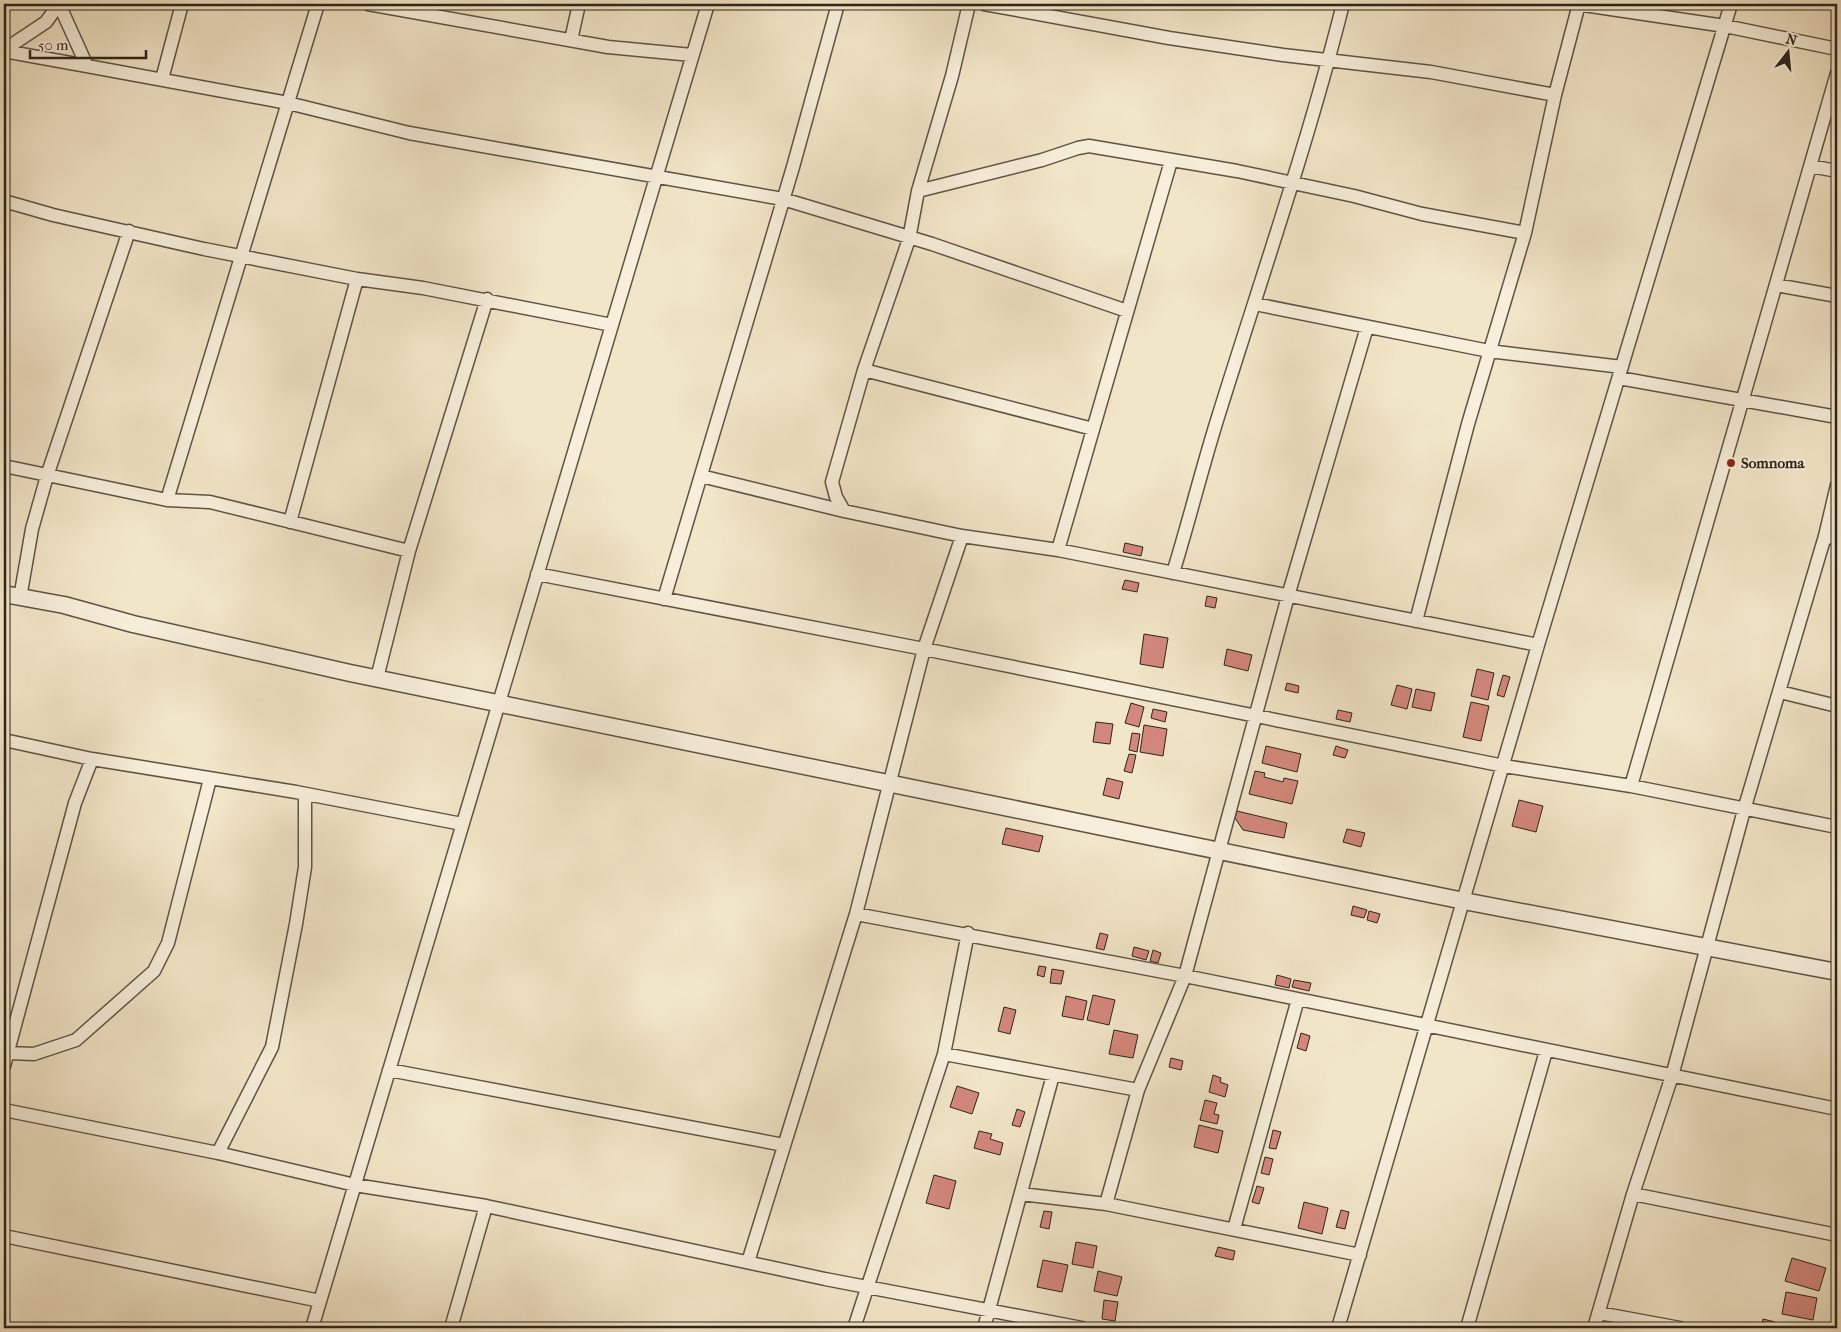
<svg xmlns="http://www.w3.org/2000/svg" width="1841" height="1332" viewBox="0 0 1841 1332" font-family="'IM FELL French Canon',serif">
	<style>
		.building { fill: #d4887d; stroke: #2d241b }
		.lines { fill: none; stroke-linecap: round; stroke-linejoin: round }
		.minor-casing { stroke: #5e5446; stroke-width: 15 }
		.tertiary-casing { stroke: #5e5446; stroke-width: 19 }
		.minor { stroke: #f7efdb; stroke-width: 12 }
		.tertiary { stroke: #f7efdb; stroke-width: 16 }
		.poi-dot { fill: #8f2418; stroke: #f7efdb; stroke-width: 2 }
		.labels { text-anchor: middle; stroke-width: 4; stroke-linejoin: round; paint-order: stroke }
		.poi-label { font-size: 15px; font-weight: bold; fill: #2d241b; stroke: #f7efdb; text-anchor: start }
	</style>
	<rect width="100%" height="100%" fill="#f2e6c8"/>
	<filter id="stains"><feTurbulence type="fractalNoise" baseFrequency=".004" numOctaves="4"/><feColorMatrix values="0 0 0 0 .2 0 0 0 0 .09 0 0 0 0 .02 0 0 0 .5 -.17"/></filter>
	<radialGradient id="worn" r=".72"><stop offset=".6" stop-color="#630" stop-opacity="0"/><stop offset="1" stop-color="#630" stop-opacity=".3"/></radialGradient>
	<path class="building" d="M1125,543L1143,547L1141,556L1123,552Z
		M1125,580L1139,583L1137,592L1122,589Z
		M1207,596L1217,598L1215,608L1205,606Z
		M1144,634L1168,638L1163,668L1140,664Z
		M1227,649L1252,655L1248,671L1224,665Z
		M1477,669L1494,673L1488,700L1471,696Z
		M1503,675L1510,677L1504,697L1497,695Z
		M1287,683L1299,686L1298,693L1285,690Z
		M1397,685L1412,689L1407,709L1391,705Z
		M1416,689L1435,693L1431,711L1412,707Z
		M1471,702L1489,706L1481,741L1463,737Z
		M1131,703L1144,707L1139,727L1125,723Z
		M1153,709L1167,712L1165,722L1151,718Z
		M1338,710L1352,713L1350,722L1336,719Z
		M1096,722L1113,724L1110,744L1093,742Z
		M1144,725L1167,729L1163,756L1140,752Z
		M1132,733L1140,734L1137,752L1129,750Z
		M1266,746L1301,754L1297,772L1262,763Z
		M1336,746L1348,750L1345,758L1333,755Z
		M1129,754L1136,755L1132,773L1124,771Z
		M1255,771L1265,773L1264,777L1283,782L1284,778L1298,781L1292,804L1249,794Z
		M1107,778L1123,782L1119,799L1103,795Z
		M1519,800L1543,806L1536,832L1512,826Z
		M1237,811L1287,823L1284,838L1243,830L1235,818Z
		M1006,828L1043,836L1039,852L1002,844Z
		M1347,829L1365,833L1361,847L1343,842Z
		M1353,906L1367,910L1364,918L1351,915Z
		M1369,911L1380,914L1377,923L1367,920Z
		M1100,933L1108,935L1104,950L1096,948Z
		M1134,947L1149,951L1146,960L1132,956Z
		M1153,950L1161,953L1158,963L1150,961Z
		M1039,966L1046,967L1044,977L1037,975Z
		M1052,969L1064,971L1061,984L1050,983Z
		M1277,975L1291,979L1289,988L1275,985Z
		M1294,980L1311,983L1309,991L1292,987Z
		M1093,995L1115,1000L1109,1025L1087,1020Z
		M1066,996L1087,1001L1083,1020L1062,1016Z
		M1004,1007L1016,1010L1010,1034L998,1031Z
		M1114,1030L1138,1035L1133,1058L1109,1054Z
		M1301,1033L1310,1036L1306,1051L1297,1048Z
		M1171,1058L1183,1061L1181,1070L1169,1067Z
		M1213,1075L1221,1078L1220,1082L1228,1085L1225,1097L1209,1092Z
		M957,1086L979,1093L972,1114L950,1107Z
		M1205,1100L1217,1103L1214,1114L1219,1115L1217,1124L1200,1120Z
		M1017,1109L1025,1112L1020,1127L1012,1125Z
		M1199,1125L1223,1131L1218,1153L1194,1147Z
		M1273,1130L1281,1132L1276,1149L1269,1148Z
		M979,1131L992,1134L990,1139L1003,1143L1000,1155L974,1148Z
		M1265,1157L1273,1159L1269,1175L1261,1173Z
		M934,1175L956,1181L949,1209L926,1203Z
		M1257,1186L1264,1188L1259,1204L1252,1202Z
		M1304,1202L1328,1208L1322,1234L1298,1228Z
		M1341,1210L1349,1212L1345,1229L1336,1227Z
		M1044,1211L1052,1212L1049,1229L1040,1227Z
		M1076,1242L1097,1246L1093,1268L1072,1264Z
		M1218,1247L1235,1251L1233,1260L1215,1256Z
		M1792,1258L1826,1268L1819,1291L1785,1281Z
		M1043,1260L1068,1265L1062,1292L1037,1287Z
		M1098,1271L1122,1277L1117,1296L1094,1291Z
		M1786,1292L1817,1298L1813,1320L1782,1314Z
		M1104,1300L1118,1302L1115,1321L1102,1319Z
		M1763,1319L1775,1322L1774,1328H1761Z"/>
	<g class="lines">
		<defs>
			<path id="minor" d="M368,4L608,47L692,55
				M984,4L1169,38L1283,55L1431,72L1555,95
				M1577,4L1725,26L1837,49
				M571,40L579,4
				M4,50L46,22L59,4
				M4,51L87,66L59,4
				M87,66L288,103L409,133L783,199L932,244L1127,311
				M162,79L182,4
				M1810,166L1837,171
				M918,191L1042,160L1078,148L1089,146L1237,171L1354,196L1422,214L1525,233
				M4,201L53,215L204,249L357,279L423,288L612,325
				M1776,285L1837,296
				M1255,304L1489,351L1622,367
				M864,370L1093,429
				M1619,378L1837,417
				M4,466L167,500L210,502L409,551
				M701,476L844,511L962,536L1058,550L1538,645
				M167,500L318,4
				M844,511L836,497L832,482L864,370L909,239L918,191L952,76L969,4
				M290,522L357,279
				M1825,536L1837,539
				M1058,550L1171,161
				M1173,573C1189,521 1202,468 1218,417C1261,279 1308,143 1343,4
				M537,574L924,649L1504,766L1631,786L1837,827
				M20,598L32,529L47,476L129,231
				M664,599L793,167L838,4
				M1416,621L1468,424L1525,233L1555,95L1579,4
				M377,678L409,551L487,299
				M1780,692L1837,706
				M4,740L92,759L296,792L462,824
				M1631,786L1837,73
				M856,914L1185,976L1837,1109
				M8,1053L34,1054L76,1040L154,971L168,943L210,779
				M944,1054L1138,1090
				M4,1066L75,803L92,759
				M389,1070L784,1145
				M4,1110L218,1153L355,1185L486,1206L825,1279L1082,1328
				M218,1153L272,1047L296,924L305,867V794
				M1021,1194L1106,1204L1360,1255
				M1633,1194L1837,1235
				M1106,1204L1138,1090L1185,976L1288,596L1367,327
				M1234,1229L1298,999
				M4,1236L320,1301
				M748,1262L856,914L924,649L962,536
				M1599,1313L1680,1328
				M312,1328L708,4
				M451,1328L486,1206
				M854,1328L944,1054L968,933
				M984,1328L1053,1075
				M1338,1328L1538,645L1731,4
				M1467,1328L1546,1051
				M1594,1328L1633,1194L1672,1076L1744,810L1825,536L1837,485"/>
			<path id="tertiary" d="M4,594L64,605L133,624L350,673L1464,901L1837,972"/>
		</defs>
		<use href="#minor" class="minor-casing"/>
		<use href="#tertiary" class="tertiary-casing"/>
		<use href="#minor" class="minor"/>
		<use href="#tertiary" class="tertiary"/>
	</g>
	<circle class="poi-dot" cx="1731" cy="463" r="5"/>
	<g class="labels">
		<g class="poi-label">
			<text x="1741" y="468">Somnoma</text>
		</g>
	</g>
	<rect width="1841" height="1332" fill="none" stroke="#f2e6c8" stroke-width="20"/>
	<rect x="5" y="5" width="1831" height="1322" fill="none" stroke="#2d241b" stroke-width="2.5"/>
	<rect x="10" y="10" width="1821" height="1312" fill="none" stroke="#2d241b"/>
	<g transform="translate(1788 52) rotate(16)" stroke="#f7efdb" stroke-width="4" paint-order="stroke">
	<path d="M0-4L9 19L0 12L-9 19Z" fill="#2d241b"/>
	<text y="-8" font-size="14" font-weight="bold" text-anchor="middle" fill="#2d241b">N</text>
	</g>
	<path d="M30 50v8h116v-8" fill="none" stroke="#2d241b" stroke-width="2.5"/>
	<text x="38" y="50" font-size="15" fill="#2d241b" stroke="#f7efdb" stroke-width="4" paint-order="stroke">50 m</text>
	<rect width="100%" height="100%" filter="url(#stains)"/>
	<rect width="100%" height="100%" fill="url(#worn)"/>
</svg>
